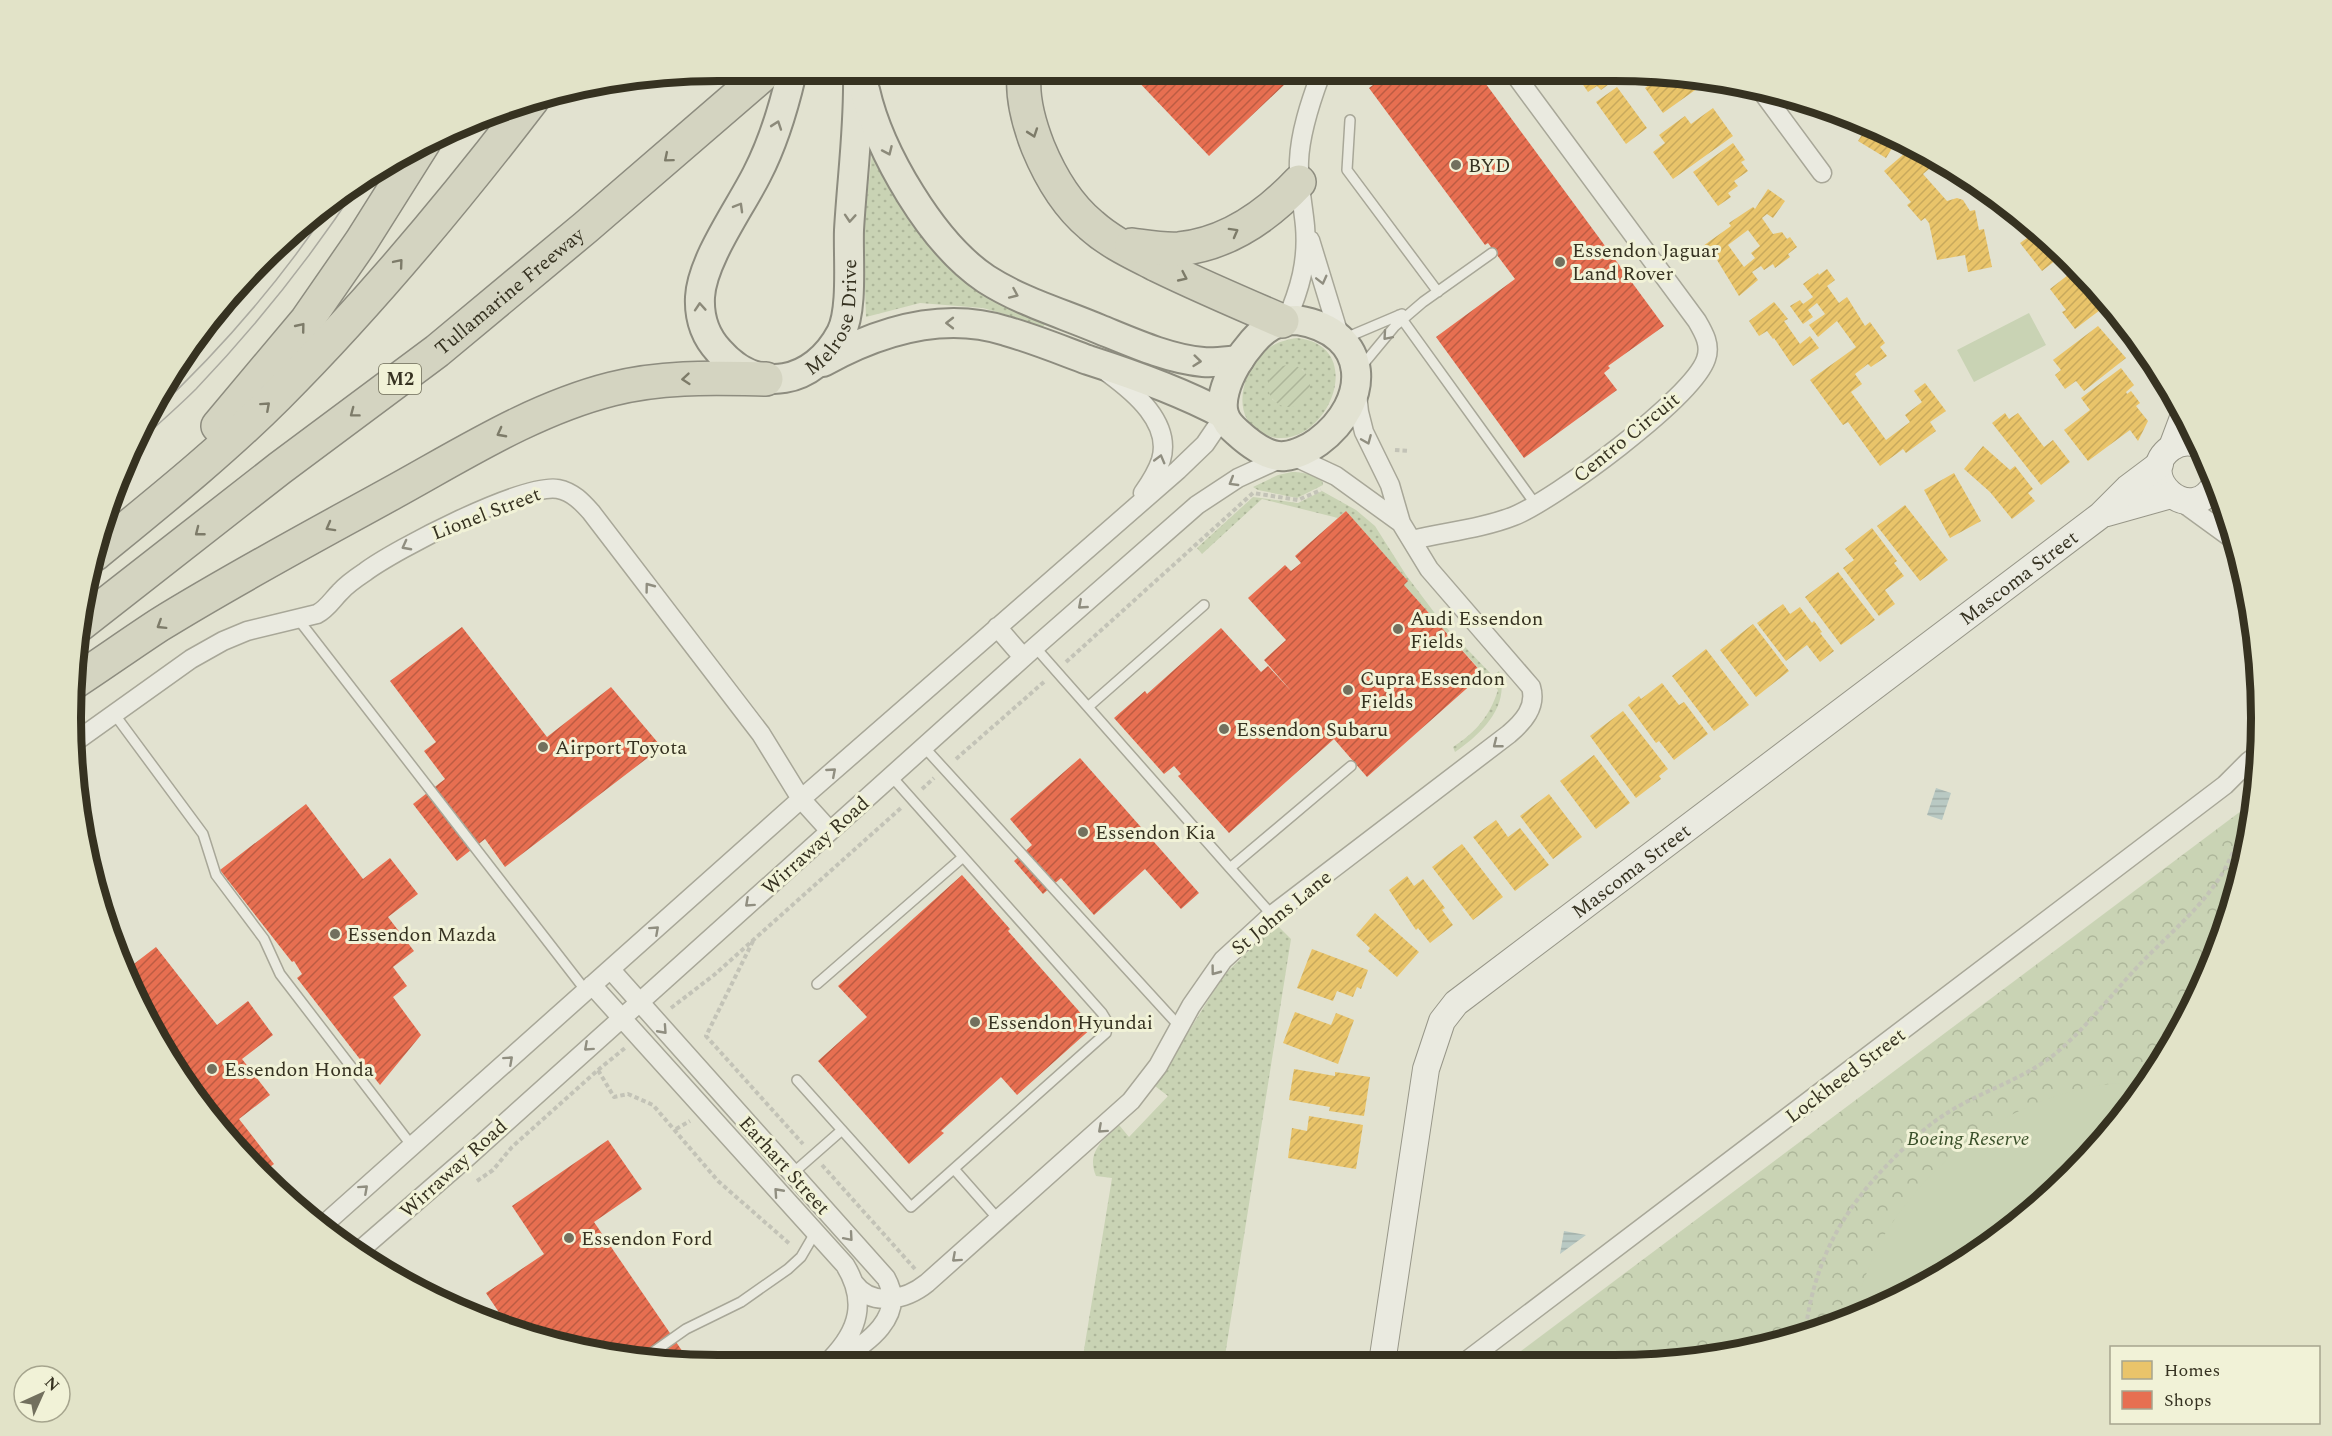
<svg xmlns="http://www.w3.org/2000/svg" width="2332" height="1436" viewBox="0 0 2332 1436" font-family="Spectral,serif">
	<style>
		.grass { fill: url(#grass-dots); fill-rule: evenodd }
		.forest { fill: url(#forest-crowns) }
		.garden { fill: url(#garden-furrows) }
		.pitch { fill: #c9d3b4 }
		.water { fill: url(#water-rules) }
		.homes { fill: url(#homes-hatch); fill-rule: evenodd }
		.shops { fill: url(#shops-hatch) }
		.lines { fill: none; stroke-linecap: round; stroke-linejoin: round }
		.lane-casing { stroke: #a8a798; stroke-width: 12 }
		.street-casing { stroke: #a8a798; stroke-width: 21 }
		.secondary-casing { stroke: #979688; stroke-width: 28 }
		.primary-casing { stroke: #8d8c7f; stroke-width: 32 }
		.highway-casing { stroke: #8d8c7f; stroke-width: 36 }
		.path { stroke: #c3c3b7; stroke-width: 4; stroke-dasharray: 4.5 3; stroke-linecap: butt }
		.lane { stroke: #eaeae0; stroke-width: 9 }
		.street { stroke: #eaeae0; stroke-width: 18 }
		.secondary { stroke: #eaeae0; stroke-width: 26 }
		.primary { stroke: #e2e2d2; stroke-width: 28 }
		.highway { stroke: #d4d4c1; stroke-width: 33 }
		.tram { stroke: #abaaa0; stroke-width: 1.5 }
		.oneway { stroke: #8c8a7a }
		.oneway2 { stroke: #7d7b69 }
		.oneway3 { stroke: #908e80 }
		.poi-dot { fill: #72705e; stroke: #f1f2d7; stroke-width: 2 }
		.labels { text-anchor: middle; stroke-width: 6; stroke-linejoin: round; paint-order: stroke }
		.shield { fill: #f1f2d7; stroke: #6e6c58; stroke-width: 1.5 }
		.shield-label { font-size: 18px; font-weight: bold; fill: #363221 }
		.poi-label { font-size: 20px; fill: #363221; stroke: #f1f2d7; text-anchor: start }
		.street-label { font-size: 20px; fill: #363221; stroke: #f1f2d7 }
		.park-label { font-size: 20px; font-style: italic; fill: #3a502a; stroke: #f1f2d7 }
		.rim { fill: none; stroke: #363221; stroke-width: 8 }
	</style>
	<defs>
		<pattern id="grass-dots" width="8" height="8" patternUnits="userSpaceOnUse" patternTransform="scale(1.5)"><rect width="8" height="8" fill="#c9d3b4"/><path d="M2 2h.1M6 6h.1" fill="none" stroke="#adb69a" stroke-width="1.8" stroke-linecap="round"/></pattern>
		<pattern id="forest-crowns" width="20" height="18" patternUnits="userSpaceOnUse" patternTransform="scale(1.5)"><rect width="20" height="18" fill="#c9d3b4"/><path d="M2 6a3 3 0 1 1 6 0M12 15a3 3 0 1 1 6 0" fill="none" stroke="#adb69a"/></pattern>
		<pattern id="garden-furrows" width="10" height="10" patternUnits="userSpaceOnUse" patternTransform="scale(1.5)"><rect width="10" height="10" fill="#c9d3b4"/><path d="M-1 1l2-2M0 10L10 0M9 11l2-2" fill="none" stroke="#adb69a"/></pattern>
		<pattern id="water-rules" width="6" height="5" patternUnits="userSpaceOnUse" patternTransform="scale(1.5)"><rect width="6" height="5" fill="#b9c9c3"/><path d="M0 2.5h6" fill="none" stroke="#a0ada7"/></pattern>
		<pattern id="homes-hatch" width="6" height="6" patternUnits="userSpaceOnUse" patternTransform="scale(1.5)"><rect width="6" height="6" fill="#e9c46a"/><path d="M-1 1l2-2M0 6l6-6M5 7l2-2" fill="none" stroke="#c8a95c"/></pattern>
		<pattern id="shops-hatch" width="6" height="6" patternUnits="userSpaceOnUse" patternTransform="scale(1.5)"><rect width="6" height="6" fill="#e76f51"/><path d="M-1 1l2-2M0 6l6-6M5 7l2-2" fill="none" stroke="#bc5c43"/></pattern>
	</defs>
	<rect width="100%" height="100%" fill="#e2e2d0"/>
	<path class="grass" d="M872,153L908,215L1049,320L1041,329L1014,317L983,308L920,303L866,317L863,234Z
		M1297,338C1374,346 1322,461 1263,434C1231,419 1241,375 1261,355C1271,344 1283,340 1297,338ZM1302,369C1322,392 1293,418 1272,399Z
		M1292,472C1302,472 1312,474 1322,479L1323,485L1297,498L1258,490L1253,487L1278,475Z
		M1322,491L1356,510L1375,526L1406,575L1443,624L1493,676L1499,671C1511,706 1481,734 1455,752L1453,747C1475,733 1490,716 1498,690L1404,585L1408,581L1346,511L1338,518L1262,499L1202,554L1197,548L1253,497L1298,503Z
		M1276,924L1291,939L1224,1362H1082L1112,1178L1096,1176C1086,1152 1103,1140 1119,1125L1129,1137L1168,1096L1155,1086L1223,976Z"/>
	<path class="forest" d="M2253,802L2240,885L2195,1004L2128,1112L2041,1205L1937,1279L1782,1343L1657,1364L1505,1363Z"/>
	<path class="garden" d="M1268 386a21 21 0 1 1 42 0a21 21 0 1 1-42 0Z"/>
	<path class="pitch" d="M2029,313L2046,345L1974,382L1957,350Z
		M2117,1083L2145,1084L2128,1112L2041,1205L1937,1279L1853,1314C1860,1291 1872,1254 1885,1234C1938,1150 2018,1094 2117,1083Z"/>
	<path class="water" d="M1936,788L1951,793L1942,820L1927,815Z
		M1564,1231L1586,1235L1560,1254Z"/>
	<path class="homes" d="M1577,76H1614L1616,79L1601,90L1597,86L1588,92Z
		M1661,76H1689L1698,88L1663,113L1645,88Z
		M1617,87L1647,128L1626,144L1596,102Z
		M1713,108L1733,136L1673,179L1653,152L1665,143L1659,135L1685,116L1691,124Z
		M1868,125L1897,140L1886,158L1858,141Z
		M1733,143L1745,160L1741,162L1748,171L1734,181L1738,186L1728,193L1731,197L1718,206L1693,172Z
		M1911,148L1935,164L1923,174L1947,201L1957,198L1963,200L1970,211L1975,210L1979,230L1984,229L1992,267L1968,272L1965,255L1937,260L1929,223L1925,218L1921,221L1907,205L1911,202L1884,171Z
		M1768,189L1785,201L1773,218L1767,214L1762,218L1773,234L1782,232L1787,239L1790,237L1797,247L1788,254L1790,257L1775,268L1773,264L1764,270L1761,266L1752,272L1758,280L1739,296L1714,255L1711,257L1703,246L1731,226L1729,223L1753,207L1755,209ZM1748,230L1760,246L1751,253L1755,258L1744,267L1728,245Z
		M2037,231L2041,235L2075,267L2067,274L2056,260L2042,271L2020,243Z
		M2077,268L2101,291L2108,304L2075,329L2062,312L2066,310L2050,289Z
		M1827,269L1835,280L1827,286L1839,303L1847,297L1865,326L1870,322L1885,343L1880,347L1887,356L1871,367L1868,364L1855,374L1862,384L1851,392L1886,440L1910,422L1905,415L1922,402L1914,391L1925,383L1946,411L1930,422L1936,431L1906,453L1903,449L1880,466L1848,422L1843,425L1810,380L1856,347L1837,321L1818,337L1809,325L1825,314L1817,303L1808,310L1813,317L1803,324L1790,306L1800,300L1803,304L1813,297L1803,284L1818,273L1819,275Z
		M1774,302L1788,319L1784,321L1800,344L1810,336L1819,348L1793,366L1774,338L1773,339L1767,331L1759,336L1749,321Z
		M2098,326L2126,358L2084,391L2076,381L2065,389L2055,375L2061,370L2053,360Z
		M2121,368L2134,385L2126,392L2127,394L2131,391L2140,403L2136,406L2148,421L2138,441L2130,430L2088,461L2064,430L2090,410L2081,398Z
		M2005,413L2009,419L2018,413L2044,447L2053,440L2070,462L2041,485L1992,423Z
		M1983,446L2010,470L2015,466L2033,489L2028,493L2035,501L2012,519L1990,492L1964,469Z
		M1954,473L1981,521L1950,538L1924,490Z
		M1905,505L1948,560L1920,581L1877,526Z
		M1872,528L1897,561L1894,563L1904,576L1885,590L1895,604L1879,616L1843,568L1854,560L1845,549Z
		M1838,572L1875,620L1841,645L1805,597Z
		M1783,604L1790,614L1800,607L1812,623L1814,621L1822,632L1820,633L1834,651L1820,662L1807,645L1786,661L1757,623Z
		M1753,624L1789,671L1756,697L1720,650Z
		M1706,649L1749,705L1714,731L1672,676Z
		M1662,683L1679,705L1684,702L1708,734L1674,760L1659,741L1656,743L1628,705L1639,696L1641,699Z
		M1623,711L1668,769L1659,776L1661,779L1636,798L1590,736Z
		M1594,755L1630,803L1596,829L1560,781Z
		M1549,794L1582,837L1553,859L1520,816Z
		M1496,820L1508,837L1520,828L1549,865L1515,891L1473,837Z
		M1462,844L1503,897L1473,920L1432,867Z
		M1407,876L1414,886L1423,879L1445,908L1442,910L1453,925L1430,943L1418,928L1416,930L1389,890Z
		M1375,913L1419,952L1397,977L1368,951L1370,948L1356,935Z
		M1312,949L1368,970L1361,989L1357,987L1353,997L1337,991L1333,1001L1297,988Z
		M1295,1012L1331,1025L1336,1013L1354,1020L1338,1064L1283,1043Z
		M1294,1069L1335,1076V1072L1370,1077L1364,1116L1329,1111L1330,1107L1289,1100Z
		M1309,1116L1363,1125L1356,1169L1288,1158L1292,1128L1307,1131Z"/>
	<path class="shops" d="M1133,76H1278L1285,84L1209,156Z
		M1385,76H1480L1664,326L1608,366L1610,368L1604,373L1617,390L1524,458L1436,337L1515,279L1488,243L1485,245L1369,88Z
		M1346,511L1408,581L1404,585L1483,674L1367,777L1334,739L1229,833L1178,776L1181,774L1174,766L1164,774L1114,718L1145,691L1147,694L1221,628L1261,672L1268,666L1293,693L1264,660L1286,640L1248,598L1285,565L1291,571L1301,563L1295,556Z
		M462,627L547,737L611,687L659,744L651,749L654,753L505,867L485,839L457,861L413,804L445,779L424,751L436,742L390,681Z
		M1080,758L1199,893L1181,909L1145,869L1094,915L1061,878L1043,894L1014,861L1032,845L1010,819Z
		M306,804L363,879L390,858L418,894L388,917L414,951L393,967L407,986L393,997L421,1035L380,1085L297,978L302,974L294,961L292,962L220,870Z
		M962,875L1010,929L1008,931L1093,1027L1017,1095L1001,1077L941,1131L944,1133L909,1164L818,1061L867,1017L838,986Z
		M156,947L217,1025L248,1001L273,1035L242,1059L270,1095L239,1119L274,1164L259,1175L180,1078L126,970Z
		M608,1140L642,1189L594,1222L687,1358L684,1360H634L508,1326L486,1293L544,1254L512,1206Z"/>
	<g class="lines">
		<defs>
			<path id="lane" d="M1350,120L1347,170L1438,292
				M1399,315L1536,505
				M1343,339L1402,314
				M1361,367L1395,326L1423,302L1492,253
				M298,619L586,991
				M1035,647L1230,868L1351,766
				M1088,707L1204,605
				M115,715L203,834L216,875L264,939L280,974L412,1146
				M924,747L1180,1027
				M1230,868L1272,915
				M817,984L963,857
				M797,1080L911,1207L1106,1033L1108,1023L1102,1013L892,777
				M954,1169L999,1220
				M793,1173L842,1130
				M642,1360L686,1329L741,1302L788,1269L801,1257L815,1233"/>
			<path id="street" d="M1763,93L1822,173
				M1310,240L1340,338
				M1286,321C1300,289 1308,261 1305,226C1303,204 1298,183 1299,161C1300,133 1310,103 1320,76
				M1108,373C1134,392 1172,423 1161,460C1157,472 1150,483 1143,493
				M1291,455L1336,476L1401,523
				M2179,500L2234,540
				M1412,540C1445,532 1481,529 1514,516C1554,500 1693,398 1706,359C1711,345 1704,333 1697,321L1516,76
				M997,627L1023,657
				M72,744L191,659L223,641L247,631L317,614C327,609 332,600 340,592C347,584 356,578 365,572C396,549 523,483 558,489C573,492 582,502 591,512L761,734L801,799L830,831
				M611,970L886,1278C907,1316 867,1344 837,1361
				M592,985L845,1265C867,1301 859,1330 831,1359
				M320,1228L801,799L1178,470L1205,444L1224,416
				M358,1252L464,1160L1035,647L1197,505L1238,478L1284,457
				M854,1283C872,1308 906,1300 927,1283L1131,1101L1158,1066L1191,1006L1223,960L1272,915L1509,734C1523,722 1537,707 1531,687L1429,569L1401,523L1390,485L1364,432L1359,412L1357,394
				M1464,1363L2225,785L2248,762L2260,753"/>
			<g id="secondary">
				<path d="M2197,444C2188,441 2179,442 2171,448C2133,475 2191,529 2215,484"/>
				<path d="M2172,447L2184,415"/>
				<path d="M2107,513L2171,495"/>
				<path id="s1" d="M1382,1363L1426,1069L1442,1021L1456,1003L2101,515L2128,488L2160,464"/>
			</g>
			<g id="primary">
				<path id="s2" d="M791,76C783,110 773,143 757,174C740,208 702,260 700,297C699,317 705,336 719,351C758,396 814,384 841,333C853,310 848,258 849,230C852,178 859,128 858,76"/>
				<path d="M865,90C879,152 932,243 986,279C1020,301 1061,313 1099,329C1131,342 1168,359 1203,362C1215,363 1227,361 1239,360"/>
				<path d="M1297,320C1372,332 1372,402 1318,442C1310,448 1296,455 1285,456C1268,458 1249,443 1237,432C1231,427 1226,422 1224,414C1216,388 1248,339 1271,326C1280,321 1288,320 1297,320Z"/>
				<path d="M823,362C879,331 943,311 1006,331C1034,339 1061,350 1088,360C1135,375 1180,391 1223,414"/>
			</g>
			<g id="highway">
				<path d="M1024,76C1022,100 1029,124 1038,147C1050,176 1067,205 1091,225C1111,243 1134,253 1157,265C1198,285 1240,303 1282,321"/>
				<path d="M1132,245C1147,247 1164,250 1179,249C1227,244 1267,216 1299,182"/>
				<path d="M218,426L307,320L361,242L424,142"/>
				<path d="M95,554C156,504 221,452 277,396C369,304 453,203 532,100"/>
				<path id="s3" d="M78,626L280,468L437,351L586,227L761,76"/>
				<path d="M73,683C102,664 130,644 159,625C235,578 314,536 392,493C463,454 533,409 612,389C663,376 714,378 766,379"/>
			</g>
		</defs>
		<use href="#lane" class="lane-casing"/>
		<use href="#street" class="street-casing"/>
		<use href="#secondary" class="secondary-casing"/>
		<use href="#primary" class="primary-casing"/>
		<use href="#highway" class="highway-casing"/>
		<path class="path" d="M1395,450L1409,451
			M1066,662L1253,493L1298,500L1321,490
			M956,759L1045,681
			M922,789L934,778
			M753,941L706,1036L803,1144
			M671,1008L714,975L901,808
			M598,1070L625,1048
			M676,1129L690,1121
			M822,1165L915,1269
			M477,1181L493,1170L512,1147L598,1070L614,1097L628,1094L653,1105L718,1181L791,1245
			M1805,1334C1814,1261 1842,1210 1893,1159C1908,1144 1923,1129 1941,1117C1977,1092 2022,1081 2056,1053C2087,1027 2112,994 2140,964C2167,936 2199,910 2220,877C2234,855 2241,830 2252,807"/>
		<use href="#lane" class="lane"/>
		<use href="#street" class="street"/>
		<use href="#secondary" class="secondary"/>
		<use href="#primary" class="primary"/>
		<use href="#highway" class="highway"/>
		<path class="tram" d="M153,413C223,348 285,275 337,196
			M139,442C158,424 178,407 196,389C257,325 312,256 360,182"/>
	</g>
	<defs><path id="oneway-chevron" d="M-2-3.5L2.5 0L-2 3.5" fill="none" stroke-width="1.6" stroke-linecap="round" stroke-linejoin="round" transform="scale(1.5)"/></defs>
	<g class="oneway">
		<use href="#oneway-chevron" transform="translate(777 125) rotate(-71)"/>
		<use href="#oneway-chevron" transform="translate(888 151) rotate(66)"/>
		<use href="#oneway-chevron" transform="translate(739 207) rotate(-60)"/>
		<use href="#oneway-chevron" transform="translate(850 218) rotate(94)"/>
		<use href="#oneway-chevron" transform="translate(1014 294) rotate(24)"/>
		<use href="#oneway-chevron" transform="translate(700 307) rotate(-94)"/>
		<use href="#oneway-chevron" transform="translate(950 323) rotate(-180)"/>
		<use href="#oneway-chevron" transform="translate(1197 361) rotate(6)"/>
	</g>
	<g class="oneway2">
		<use href="#oneway-chevron" transform="translate(1033 133) rotate(71)"/>
		<use href="#oneway-chevron" transform="translate(668 158) rotate(140)"/>
		<use href="#oneway-chevron" transform="translate(1234 232) rotate(-29)"/>
		<use href="#oneway-chevron" transform="translate(399 263) rotate(-50)"/>
		<use href="#oneway-chevron" transform="translate(1183 277) rotate(25)"/>
		<use href="#oneway-chevron" transform="translate(301 327) rotate(-51)"/>
		<use href="#oneway-chevron" transform="translate(686 379) rotate(175)"/>
		<use href="#oneway-chevron" transform="translate(266 406) rotate(-42)"/>
		<use href="#oneway-chevron" transform="translate(354 413) rotate(143)"/>
		<use href="#oneway-chevron" transform="translate(501 433) rotate(152)"/>
		<use href="#oneway-chevron" transform="translate(330 527) rotate(151)"/>
		<use href="#oneway-chevron" transform="translate(199 532) rotate(142)"/>
		<use href="#oneway-chevron" transform="translate(161 625) rotate(148)"/>
	</g>
	<g class="oneway3">
		<use href="#oneway-chevron" transform="translate(1322 280) rotate(76)"/>
		<use href="#oneway-chevron" transform="translate(1387 336) rotate(131)"/>
		<use href="#oneway-chevron" transform="translate(1367 440) rotate(67)"/>
		<use href="#oneway-chevron" transform="translate(1160 459) rotate(-75)"/>
		<use href="#oneway-chevron" transform="translate(1233 482) rotate(149)"/>
		<use href="#oneway-chevron" transform="translate(406 546) rotate(152)"/>
		<use href="#oneway-chevron" transform="translate(649 587) rotate(-127)"/>
		<use href="#oneway-chevron" transform="translate(1082 605) rotate(139)"/>
		<use href="#oneway-chevron" transform="translate(1497 744) rotate(142)"/>
		<use href="#oneway-chevron" transform="translate(832 772) rotate(-41)"/>
		<use href="#oneway-chevron" transform="translate(749 903) rotate(138)"/>
		<use href="#oneway-chevron" transform="translate(655 930) rotate(-42)"/>
		<use href="#oneway-chevron" transform="translate(1215 971) rotate(127)"/>
		<use href="#oneway-chevron" transform="translate(663 1030) rotate(48)"/>
		<use href="#oneway-chevron" transform="translate(588 1047) rotate(138)"/>
		<use href="#oneway-chevron" transform="translate(509 1060) rotate(-42)"/>
		<use href="#oneway-chevron" transform="translate(1102 1129) rotate(138)"/>
		<use href="#oneway-chevron" transform="translate(364 1189) rotate(-42)"/>
		<use href="#oneway-chevron" transform="translate(778 1192) rotate(-132)"/>
		<use href="#oneway-chevron" transform="translate(849 1237) rotate(49)"/>
		<use href="#oneway-chevron" transform="translate(956 1258) rotate(138)"/>
	</g>
	<g class="poi-dot">
		<circle cx="1456" cy="165" r="6"/>
		<circle cx="1560" cy="262" r="6"/>
		<circle cx="1398" cy="629" r="6"/>
		<circle cx="1348" cy="690" r="6"/>
		<circle cx="1224" cy="729" r="6"/>
		<circle cx="543" cy="747" r="6"/>
		<circle cx="1083" cy="832" r="6"/>
		<circle cx="335" cy="934" r="6"/>
		<circle cx="975" cy="1022" r="6"/>
		<circle cx="212" cy="1069" r="6"/>
		<circle cx="569" cy="1238" r="6"/>
	</g>
	<g class="labels">
		<rect class="shield" x="379" y="364" width="42" height="30" rx="4.5"/>
		<g class="shield-label">
			<text x="400" y="385">M2</text>
		</g>
		<g class="poi-label">
			<text x="1468" y="172">BYD</text>
			<text x="1572" y="257">Essendon Jaguar<tspan x="1572" dy="23">Land Rover</tspan></text>
			<text x="1410" y="625">Audi Essendon<tspan x="1410" dy="23">Fields</tspan></text>
			<text x="1360" y="685">Cupra Essendon<tspan x="1360" dy="23">Fields</tspan></text>
			<text x="1236" y="736">Essendon Subaru</text>
			<text x="555" y="754">Airport Toyota</text>
			<text x="1095" y="839">Essendon Kia</text>
			<text x="347" y="941">Essendon Mazda</text>
			<text x="987" y="1029">Essendon Hyundai</text>
			<text x="224" y="1076">Essendon Honda</text>
			<text x="581" y="1245">Essendon Ford</text>
		</g>
		<g class="street-label">
			<text dy="7" stroke="none"><textPath href="#s3" startOffset="546">Tullamarine Freeway</textPath></text>
			<text dy="7" stroke="none"><textPath href="#s2" startOffset="460">Melrose Drive</textPath></text>
			<text transform="translate(1626 437) rotate(-39)" y="7">Centro Circuit</text>
			<text transform="translate(486 513) rotate(-21)" y="7">Lionel Street</text>
			<text dy="7" stroke="none"><textPath href="#s1" startOffset="1076">Mascoma Street</textPath></text>
			<text transform="translate(815 845) rotate(-42)" y="7">Wirraway Road</text>
			<text dy="7" stroke="none"><textPath href="#s1" startOffset="590">Mascoma Street</textPath></text>
			<text transform="translate(1281 912) rotate(-39)" y="7">St Johns Lane</text>
			<text transform="translate(1845 1075) rotate(-37)" y="7">Lockheed Street</text>
			<text transform="translate(785 1165) rotate(48)" y="7">Earhart Street</text>
			<text transform="translate(453 1168) rotate(-42)" y="7">Wirraway Road</text>
		</g>
		<g class="park-label">
			<text x="1968" y="1145">Boeing Reserve</text>
		</g>
	</g>
	<path d="M0 0H2332V1436H0ZM718 81H1614A637 637 0 0 1 2251 718V718A637 637 0 0 1 1614 1355H718A637 637 0 0 1 81 718V718A637 637 0 0 1 718 81Z" fill="#e2e3c8" fill-rule="evenodd"/>
	<path class="rim" d="M718 81H1614A637 637 0 0 1 2251 718V718A637 637 0 0 1 1614 1355H718A637 637 0 0 1 81 718V718A637 637 0 0 1 718 81Z"/>
	<rect x="2110" y="1346" width="210" height="78" fill="#f1f2d7" stroke="#a6a58e" stroke-width="1.5"/>
	<rect x="2122" y="1361" width="30" height="18" fill="#e9c46a" stroke="#a6a58e" stroke-width="1.5"/>
	<text x="2164" y="1376" font-size="18" fill="#363221">Homes</text>
	<rect x="2122" y="1391" width="30" height="18" fill="#e76f51" stroke="#a6a58e" stroke-width="1.5"/>
	<text x="2164" y="1406" font-size="18" fill="#363221">Shops</text>
	<g transform="translate(42 1394) rotate(45)"><circle r="28" fill="#f1f2d7" stroke="#a6a58e" stroke-width="1.5"/>
	<path d="M0-4.5L10 22L0 15L-10 22Z" fill="#72705e"/>
	<text y="-9" font-size="16" font-weight="bold" text-anchor="middle" fill="#363221">N</text>
	</g>
</svg>
